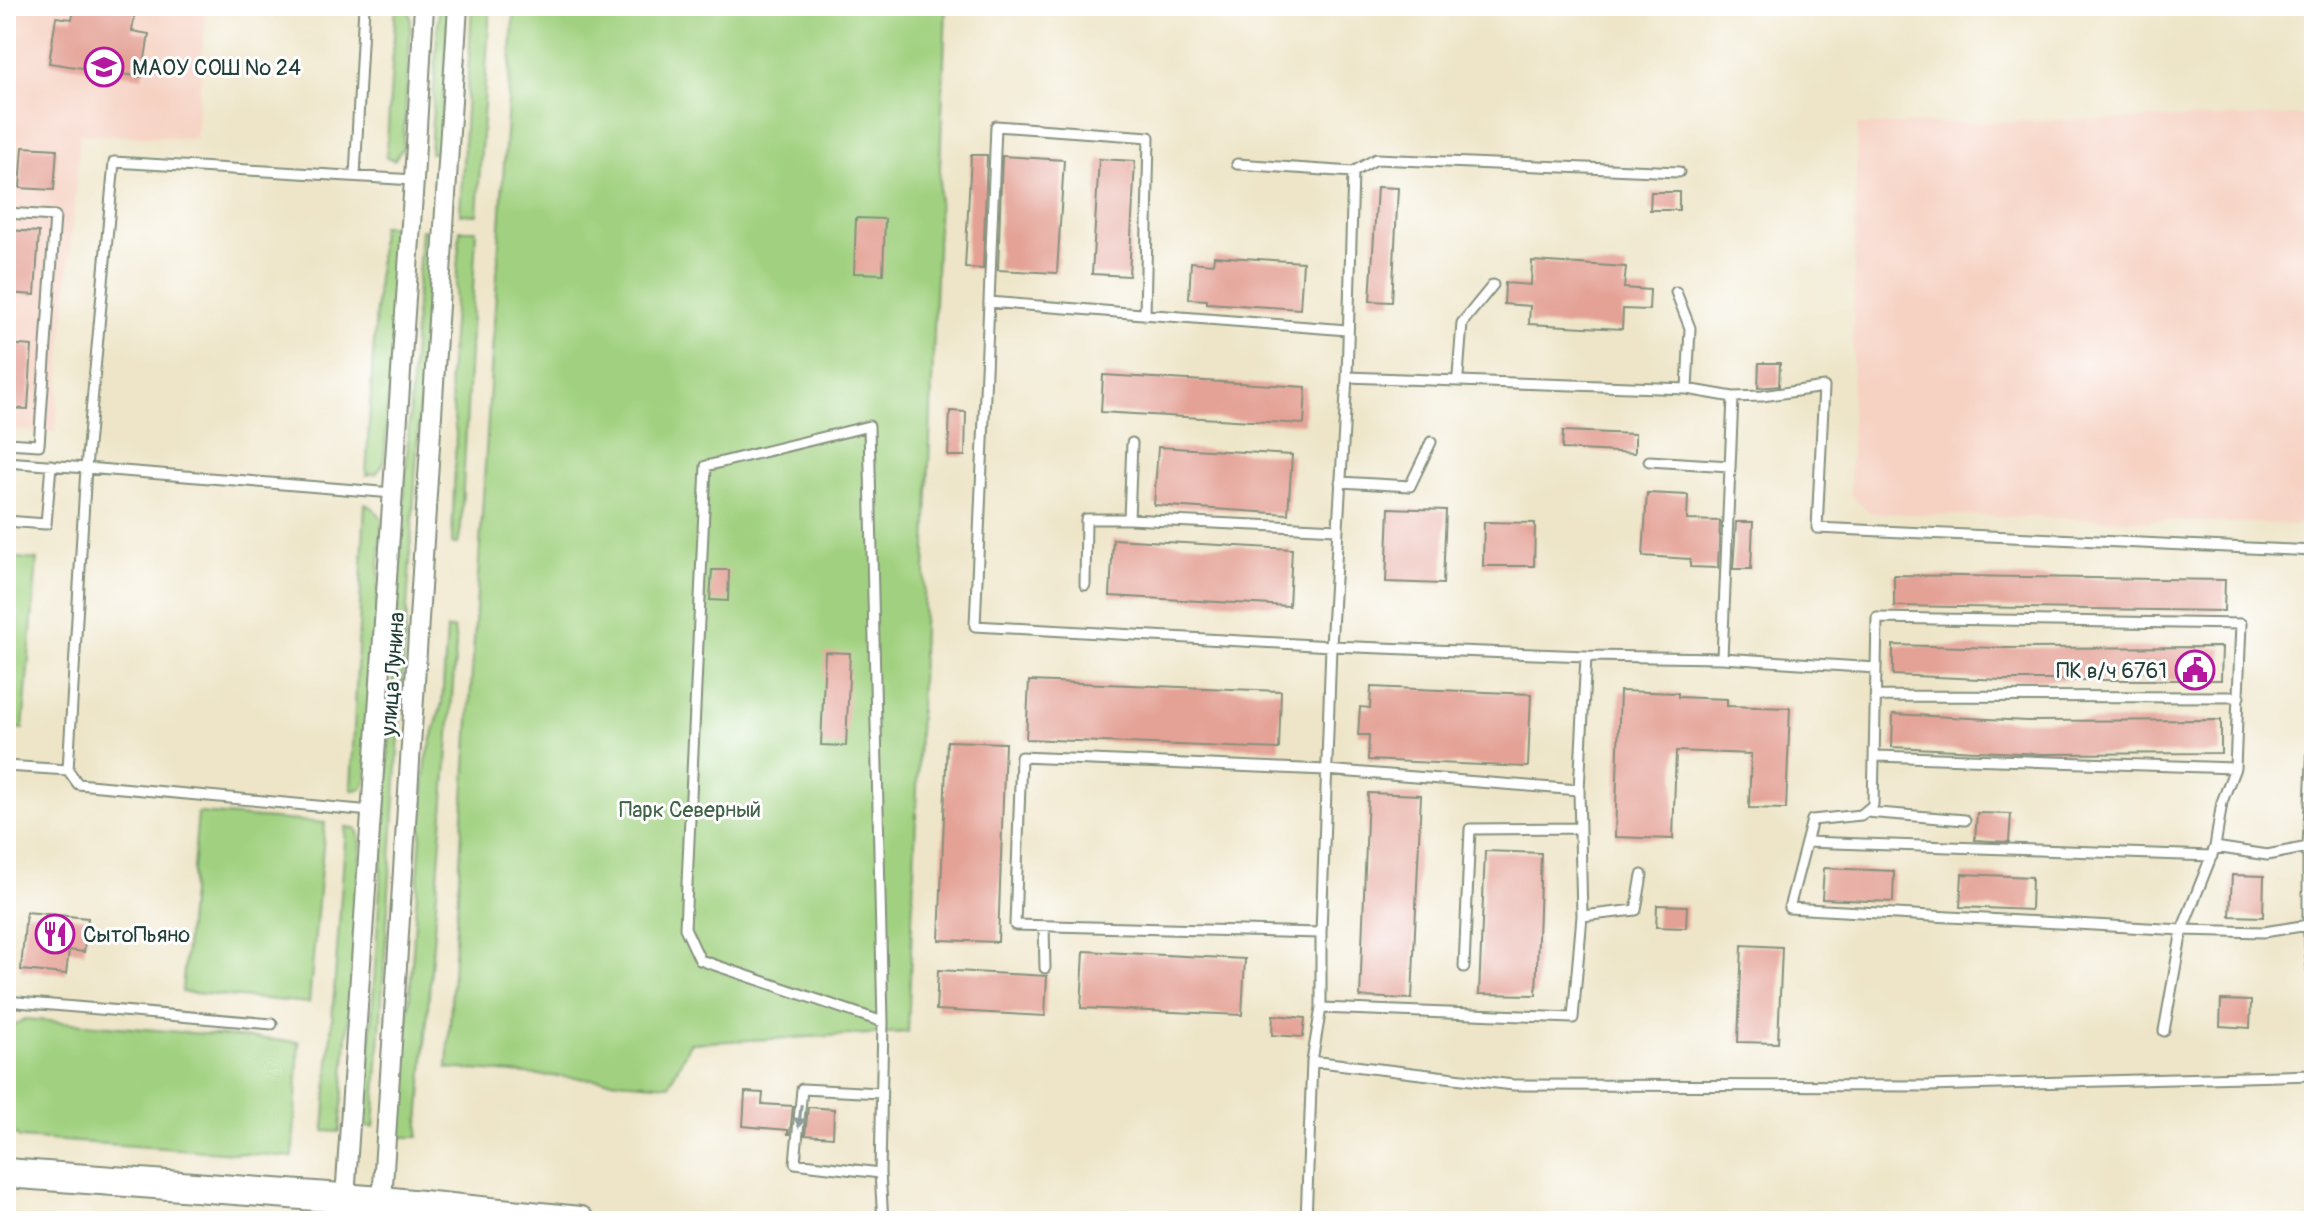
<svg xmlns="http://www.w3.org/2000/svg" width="2320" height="1227" viewBox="0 0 2320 1227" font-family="Pangolin,sans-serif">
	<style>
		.built { fill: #f6d2c3 }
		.green { fill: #a1d180; stroke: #60875a; stroke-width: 2 }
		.building { fill: #e4a195 }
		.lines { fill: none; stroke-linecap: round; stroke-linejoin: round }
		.service-casing { stroke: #86917e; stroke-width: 13 }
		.minor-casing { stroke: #86917e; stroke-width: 22 }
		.primary-casing { stroke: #86917e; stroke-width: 32 }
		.service { stroke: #fff; stroke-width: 9 }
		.minor { stroke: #fff; stroke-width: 18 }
		.primary { stroke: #fff; stroke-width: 28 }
		.oneway { fill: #8f9e9a }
		.labels { text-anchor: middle; stroke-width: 6; stroke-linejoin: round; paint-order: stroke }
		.poi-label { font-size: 22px; fill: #1f3d34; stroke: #fff; text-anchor: start }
		.street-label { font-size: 22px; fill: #1f3d34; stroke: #fff }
		.park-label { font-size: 22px; fill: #406247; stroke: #fff }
	</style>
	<rect width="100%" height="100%" fill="#fff"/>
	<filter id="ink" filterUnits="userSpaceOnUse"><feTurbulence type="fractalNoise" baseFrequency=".0125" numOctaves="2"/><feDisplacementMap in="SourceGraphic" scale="16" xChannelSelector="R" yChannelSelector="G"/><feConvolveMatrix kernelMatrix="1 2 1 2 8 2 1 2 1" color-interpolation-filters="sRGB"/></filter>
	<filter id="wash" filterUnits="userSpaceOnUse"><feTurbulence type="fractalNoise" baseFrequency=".006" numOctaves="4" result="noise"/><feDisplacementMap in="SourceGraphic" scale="32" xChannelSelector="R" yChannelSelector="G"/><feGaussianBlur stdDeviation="1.8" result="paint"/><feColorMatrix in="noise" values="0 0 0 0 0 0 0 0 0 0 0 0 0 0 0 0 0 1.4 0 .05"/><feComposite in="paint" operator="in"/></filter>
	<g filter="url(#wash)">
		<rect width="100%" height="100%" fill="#eee5c8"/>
		<path class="built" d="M6,6H206L196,139L80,134L55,432L6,429Z
			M2314,115V525L1870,513L1850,494L1857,125Z"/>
		<path class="green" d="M396,6H409L411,21L403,148L394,160L386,157Z
			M439,6H449L440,153H430Z
			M472,6H490L477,215L460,214Z
			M514,6H946L908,1032L690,1043L669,1085L447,1068Z
			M381,226L400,227L384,463L377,473L366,475Z
			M421,230L431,231L374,1127H365Z
			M460,230H476L461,528L458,544H452L456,434L449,378Z
			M365,504L373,508L382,520L366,781L362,789L351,790Z
			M6,557L37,560L23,729L6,727Z
			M447,629H454L456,645L418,1137H400L426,761L442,703Z
			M198,813L325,823L309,1003L182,992Z
			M346,827L357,829L361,844L340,1132L324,1131Z
			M25,1019L299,1042L293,1157L20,1138C14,1134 8,1131 6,1124C0,1102 9,1053 11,1028Z"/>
		<g id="blocks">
			<path class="building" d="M75,6H136L132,31L149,34L142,77L49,63L56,17L72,19Z
				M23,147L57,149L54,190L20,188Z
				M971,155H987L983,269L965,268Z
				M1002,156L1064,160L1057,273L998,270Z
				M1099,159L1135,161L1129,276L1092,274Z
				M1377,187L1398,188L1392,302L1370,301Z
				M1651,192H1679V210H1650Z
				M856,218L885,219L883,274L854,273Z
				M6,230L39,232L35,295L6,293Z
				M1214,256L1303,262L1300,309L1207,303V300L1189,299L1191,262L1213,264Z
				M1532,261L1626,267L1624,288L1650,290L1649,310L1623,309L1622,329L1529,324L1530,306L1504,304L1505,283L1531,285Z
				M6,344L32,346L28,409L6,408Z
				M1759,363H1780L1779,386L1758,388Z
				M1103,375L1306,387L1304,424L1101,412Z
				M950,411L966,412L965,456H948Z
				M1563,431L1635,434V453L1562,449Z
				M1158,447L1292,455L1288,514L1154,505Z
				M1647,493L1688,495L1687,520L1720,521L1718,568L1690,567V559L1643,556Z
				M1389,508L1446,510L1443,584L1386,582Z
				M1484,522L1535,523L1534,566H1483Z
				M1736,522H1753L1751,569H1733Z
				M1113,539L1292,549L1289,606L1110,596Z
				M712,570H729L728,601L710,600Z
				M1894,575L2225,580L2224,611L1894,606Z
				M1893,645L2001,648L2222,647L2221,680H2002L1893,675Z
				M825,652L850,653L846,746L821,745Z
				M1029,681L1281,691L1279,749L1026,739Z
				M1371,687L1531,694L1528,767L1368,760L1369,735H1358L1360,707L1370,708Z
				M1620,691L1678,693V697L1727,699V706L1790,708L1786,809L1749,808L1751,754L1676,751L1673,839L1615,837Z
				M1893,714L2027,721L2221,720V753L2042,754L1892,747Z
				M947,741L1005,743L998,942L939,940Z
				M1368,793L1421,795L1412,999L1360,997Z
				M1977,813L2011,814L2009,842L1975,840Z
				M1485,851L1541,853L1536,995L1479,994Z
				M1824,868L1894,871L1893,902L1822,899Z
				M1962,874L2032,877L2031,910L1960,907Z
				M2232,875L2264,876L2263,917L2230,916Z
				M1657,905L1687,906L1686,928L1656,927Z
				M26,912L88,918L84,952L69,950L66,974L21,970Z
				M1742,945L1782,947L1778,1043L1738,1042Z
				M1084,951L1245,959L1242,1015L1081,1008Z
				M938,970L1047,976L1045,1016L936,1010Z
				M2221,1000L2251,1001L2250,1028L2220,1026Z
				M1273,1015L1305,1018L1303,1037L1272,1035Z
				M745,1092L763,1093L762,1104L793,1106L790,1134H788V1130L743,1126Z
				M808,1107L834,1109L833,1137L805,1135Z"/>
		</g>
	</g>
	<g filter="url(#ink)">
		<use href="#blocks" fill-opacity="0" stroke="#86917e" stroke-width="2"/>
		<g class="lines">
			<defs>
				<path id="service" d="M1237,164L1353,172L1376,159L1679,172
					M355,176L364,6
					M6,213L55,216L39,445L6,443
					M1676,292L1690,328L1687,389
					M989,302L996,126L1149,137L1145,315
					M1347,330L989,302L975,626L1331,646L1586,656L1722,658L1876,668L1873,805L1861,815L1812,820L1789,908L2182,930L2264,932L2308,925
					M1458,376L1462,323L1493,285
					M1347,377L1687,389L1733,397L1722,658
					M1733,397L1762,396L1824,387L1817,528L2314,551
					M1649,461L1730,466
					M6,462L86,468L114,162L414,180
					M1340,482L1410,486L1431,442
					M1129,519L1132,443
					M6,521L46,524L51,465
					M1085,585L1086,519H1129L1337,529
					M1876,668L1877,618L2241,624L2235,768L2222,802L2215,847L2182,930L2164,1031
					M1877,696L2239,697
					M1876,756L2235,768
					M6,766L68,770
					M371,811L78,784L68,770L86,468L393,493
					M1866,812L1965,820
					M1806,842L2212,856
					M2215,847L2267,855L2308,847V925L2314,989
					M2308,847L2314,722
					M1582,916L1636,910L1642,875
					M1044,926L1045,968
					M1321,933L1015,925L1021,757L1326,770L1579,790
					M1464,967L1470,829L1580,828
					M6,1001L272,1024
					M1321,1008L1573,1018L1582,916L1579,790L1586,656
					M883,1022L700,960L685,928L706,466L869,426L883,1022L880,1173L883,1221
					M1312,1061L1513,1085L1928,1086L2314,1075
					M880,1173L795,1163L802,1089L881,1093
					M1306,1221L1312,1061L1321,1008V933L1331,646L1347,377L1353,172"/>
				<path id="minor" d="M345,1198L414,180L424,6
					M382,1201L458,6"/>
				<path id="primary" d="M6,1173L382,1201L580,1221"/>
			</defs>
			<use href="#service" class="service-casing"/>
			<use href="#minor" class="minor-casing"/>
			<use href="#primary" class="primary-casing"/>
			<use href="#service" class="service"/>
			<use href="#minor" class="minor"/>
			<use href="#primary" class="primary"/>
		</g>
		<defs><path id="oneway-solid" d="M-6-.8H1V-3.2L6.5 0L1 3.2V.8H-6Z" transform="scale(2)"/></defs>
		<use class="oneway" href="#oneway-solid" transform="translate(800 1116) rotate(96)"/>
	</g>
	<defs>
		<symbol id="school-ring" viewBox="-11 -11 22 22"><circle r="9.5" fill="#fff" stroke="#b5179e" stroke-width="1.5"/><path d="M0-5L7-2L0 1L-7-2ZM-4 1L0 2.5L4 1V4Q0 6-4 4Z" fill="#b5179e"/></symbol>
		<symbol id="civic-ring" viewBox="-11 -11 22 22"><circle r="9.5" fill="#fff" stroke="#b5179e" stroke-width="1.5"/><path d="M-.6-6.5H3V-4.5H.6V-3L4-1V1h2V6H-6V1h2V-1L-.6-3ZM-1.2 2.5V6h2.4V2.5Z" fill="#b5179e"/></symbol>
		<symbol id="restaurant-ring" viewBox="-11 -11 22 22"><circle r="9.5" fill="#fff" stroke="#b5179e" stroke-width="1.5"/><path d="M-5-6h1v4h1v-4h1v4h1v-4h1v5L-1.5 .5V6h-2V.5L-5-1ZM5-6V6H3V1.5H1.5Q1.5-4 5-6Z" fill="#b5179e"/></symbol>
	</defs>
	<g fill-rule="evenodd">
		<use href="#school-ring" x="82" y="45" width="44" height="44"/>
		<use href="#civic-ring" x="2173" y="648" width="44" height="44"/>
		<use href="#restaurant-ring" x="33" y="912" width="44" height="44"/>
	</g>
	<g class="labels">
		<g class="poi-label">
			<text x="132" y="75">МАОУ СОШ № 24</text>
			<text x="2167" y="678" text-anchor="end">ПК в/ч 6761</text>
			<text x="83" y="942">СытоПьяно</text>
		</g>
		<g class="street-label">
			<text transform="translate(392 674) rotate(-86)" y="8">улица Лунина</text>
		</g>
		<g class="park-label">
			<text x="690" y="817">Парк Северный</text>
		</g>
	</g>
	<rect width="2320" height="1227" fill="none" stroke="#fff" stroke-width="32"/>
</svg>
